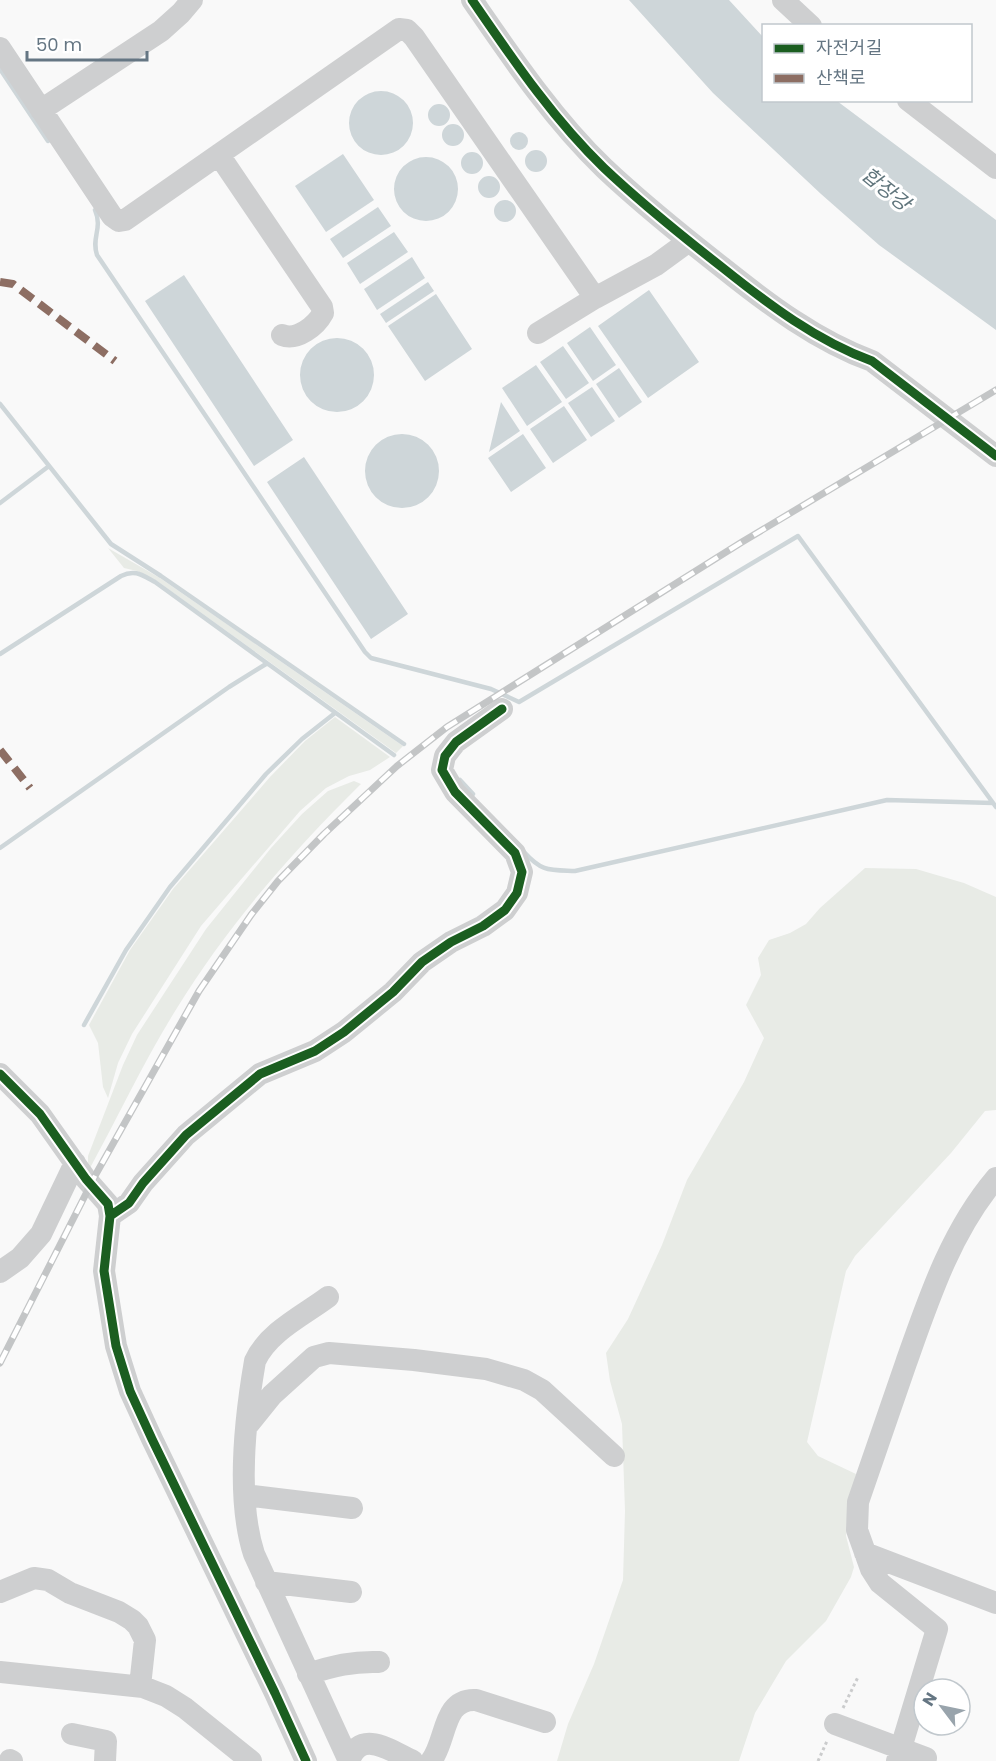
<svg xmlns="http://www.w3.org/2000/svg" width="996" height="1761" viewBox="0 0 996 1761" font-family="Poppins,'Noto Sans KR',sans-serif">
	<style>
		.green { fill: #e8ebe6 }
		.water { fill: #ced6d9 }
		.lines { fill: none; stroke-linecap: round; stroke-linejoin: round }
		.stream { stroke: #ced6d9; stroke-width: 4.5 }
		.path { stroke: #cbcccd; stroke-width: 3; stroke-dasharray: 3 3; stroke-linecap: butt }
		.minor { stroke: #cecfd0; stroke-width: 22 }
		.rail-casing { stroke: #c3c5c6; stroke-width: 7 }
		.rail { stroke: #fff; stroke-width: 4.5; stroke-dasharray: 14; stroke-linecap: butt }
		.quiet { stroke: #8d6e63; stroke-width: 8; stroke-dasharray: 15 8; stroke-linecap: butt }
		.cycleway-casing { stroke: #fff; stroke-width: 13 }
		.cycleway { stroke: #1b5e20; stroke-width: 9 }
		.labels { text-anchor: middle; stroke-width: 6; stroke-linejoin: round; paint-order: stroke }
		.water-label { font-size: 20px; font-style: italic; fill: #60757c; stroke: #fff }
	</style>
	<rect width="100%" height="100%" fill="#f9f9f9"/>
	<path class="green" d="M108,548L160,578L403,746L396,753L157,581L137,571L124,568Z
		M335,717L390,757L370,770L349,776L326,788L300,811L201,926L132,1034L118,1063L108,1098L103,1087L98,1043L89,1025L130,950L173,889L270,777L305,741Z
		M354,781L361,784C292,852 228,925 177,1008C145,1059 119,1115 90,1168L88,1163V1156L123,1065L137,1035L206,929L271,848L302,814L328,791Z
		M865,868L916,869L964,883L996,897V1110L985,1111L951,1153L855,1256L846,1271L807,1442L818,1456L856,1474L847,1518L846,1536L854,1567L851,1577L826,1621L786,1661L755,1713L739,1761H557L568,1724L594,1664L623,1580L625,1511L622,1424L610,1381L606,1353L628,1319L662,1245L687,1180L744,1082L764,1038L746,1005L761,975L758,958L769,940L790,933L806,924L820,908Z"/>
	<path class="water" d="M629,0H729L763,37L764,100L837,101L996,220V330L879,245L821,194L713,93Z
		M349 123a32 32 0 1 1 64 0a32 32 0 1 1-64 0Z
		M428 115a11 11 0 1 1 22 0a11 11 0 1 1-22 0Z
		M442 135a11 11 0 1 1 22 0a11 11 0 1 1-22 0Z
		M510 141a9 9 0 1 1 18 0a9 9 0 1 1-18 0Z
		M525 161a11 11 0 1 1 22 0a11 11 0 1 1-22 0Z
		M461 163a11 11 0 1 1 22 0a11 11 0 1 1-22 0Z
		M343,154L374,200L326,232L295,186Z
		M394 189a32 32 0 1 1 64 0a32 32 0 1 1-64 0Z
		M478 187a11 11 0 1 1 22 0a11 11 0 1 1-22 0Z
		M494 211a11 11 0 1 1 22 0a11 11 0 1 1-22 0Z
		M378,207L391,226L343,258L330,239Z
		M394,232L408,252L360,284L347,263Z
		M412,257L425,278L377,310L364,289Z
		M184,275L293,440L254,466L145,301Z
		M428,282L434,291L386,323L380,314Z
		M649,290L699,362L648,398L598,326Z
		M436,294L472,349L425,381L388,326Z
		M590,327L616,365L593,381L567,343Z
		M300 375a37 37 0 1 1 74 0a37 37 0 1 1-74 0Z
		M563,346L589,383L566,399L540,362Z
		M536,365L562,402L527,426L502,388Z
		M619,368L642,402L619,418L596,384Z
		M592,387L615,421L591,437L568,403Z
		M501,402L520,431L489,452Z
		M564,406L587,440L553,463L530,429Z
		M365 471a37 37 0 1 1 74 0a37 37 0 1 1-74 0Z
		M523,434L546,468L511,492L488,458Z
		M304,457L408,614L371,639L267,482Z"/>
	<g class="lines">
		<path class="stream" d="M0,69L48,141
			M95,210C103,229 91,237 97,255L365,652L371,658L491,689L519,702L798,536L996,807
			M0,404L111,544L161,576L404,744
			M0,503L49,466
			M0,654L121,576C135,569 142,575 155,582L394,755
			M460,780L473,794
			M0,848L229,687L266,664
			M524,852C542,872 549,870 575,871L887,800L993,803
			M84,1025L126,950L170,887L266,774L302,739L335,713"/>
		<path class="path" d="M843,1708L858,1677
			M818,1761L827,1741"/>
		<path class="minor" d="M472,0C512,58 553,119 604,168C641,203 682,236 723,268C768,304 817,341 872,361L996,456
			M783,0L811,26
			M0,48L112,216L119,221L125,220L399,29L407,30L414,37L595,298
			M908,100L996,168
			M41,110L161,31L181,13L192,0
			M219,155L322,307L323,313C316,326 297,341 282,335
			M538,333L595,298L656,265L689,241
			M0,1074L40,1114L86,1179L108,1204L110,1216L104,1271L116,1346L130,1391L152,1439L275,1693L306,1761
			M110,1216L129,1203L143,1183L186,1135L260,1074L315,1051L344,1032L393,992L422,962L451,942L483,926L505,910L517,893L522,872L515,853L455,792L442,770L445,756L456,742L502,709
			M0,1272L20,1258L41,1234L75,1163
			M328,1297C304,1315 268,1332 255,1361C245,1419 236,1498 254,1554L349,1761
			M247,1426L272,1395L314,1357L329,1353L414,1360L486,1369L524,1380L542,1390L614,1456
			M245,1495L352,1508
			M865,1553L996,1603
			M266,1582L351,1592
			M0,1592L34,1578L48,1580L70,1593L119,1612L132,1620L138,1626L145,1640L140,1686
			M0,1672L143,1687L166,1696L185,1708L251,1761
			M308,1674C333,1666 353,1661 379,1662
			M835,1724L926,1758
			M72,1734L106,1741L105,1761
			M10,1760L12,1761
			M349,1761C361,1728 391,1751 413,1761
			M431,1761C447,1741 442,1698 476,1700L545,1722
			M897,1761L937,1629L880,1583L871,1569L857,1530L858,1502C874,1456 890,1409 906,1363C929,1298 951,1231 996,1178"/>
		<defs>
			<path id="rail" d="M0,1363L96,1174L199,991L251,915L278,881L324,834L397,766L447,727L742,542L996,390"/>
		</defs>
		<use href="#rail" class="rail-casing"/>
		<use href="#rail" class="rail"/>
		<path class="quiet" d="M0,282L13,284L115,361
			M0,750L30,788"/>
		<defs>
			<path id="cycleway" d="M472,0C512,58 553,119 604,168C641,203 682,236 723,268C768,304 817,341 872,361L996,456
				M0,1074L40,1114L86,1179L108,1204L110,1216L104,1271L116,1346L130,1391L152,1439L275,1693L306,1761
				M110,1216L129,1203L143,1183L186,1135L260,1074L315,1051L344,1032L393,992L422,962L451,942L483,926L505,910L517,893L522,872L515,853L455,792L442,770L445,756L456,742L502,709"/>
		</defs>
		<use href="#cycleway" class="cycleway-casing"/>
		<use href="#cycleway" class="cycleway"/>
	</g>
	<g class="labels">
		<g class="water-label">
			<text transform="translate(886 189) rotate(39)" y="7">합장강</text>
		</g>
	</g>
	<rect x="762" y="24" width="210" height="78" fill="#ffffff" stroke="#c1c8cd" stroke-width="1.5"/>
	<rect x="774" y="44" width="30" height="9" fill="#1b5e20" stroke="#c1c8cd" stroke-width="1.5"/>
	<text x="816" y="54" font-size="18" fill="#657683">자전거길</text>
	<rect x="774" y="74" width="30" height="9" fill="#8d6e63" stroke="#c1c8cd" stroke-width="1.5"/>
	<text x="816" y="84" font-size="18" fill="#657683">산책로</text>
	<g transform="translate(942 1707) rotate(302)"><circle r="28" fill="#ffffff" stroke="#c1c8cd" stroke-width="1.5"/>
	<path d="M0-4.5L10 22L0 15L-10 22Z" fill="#99a4ac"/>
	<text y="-9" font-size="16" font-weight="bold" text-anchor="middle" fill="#657683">N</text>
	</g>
	<path d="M27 51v9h120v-9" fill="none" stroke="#657683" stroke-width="3"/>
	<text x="36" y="51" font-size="18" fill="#657683" stroke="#ffffff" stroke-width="4.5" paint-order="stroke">50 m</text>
</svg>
